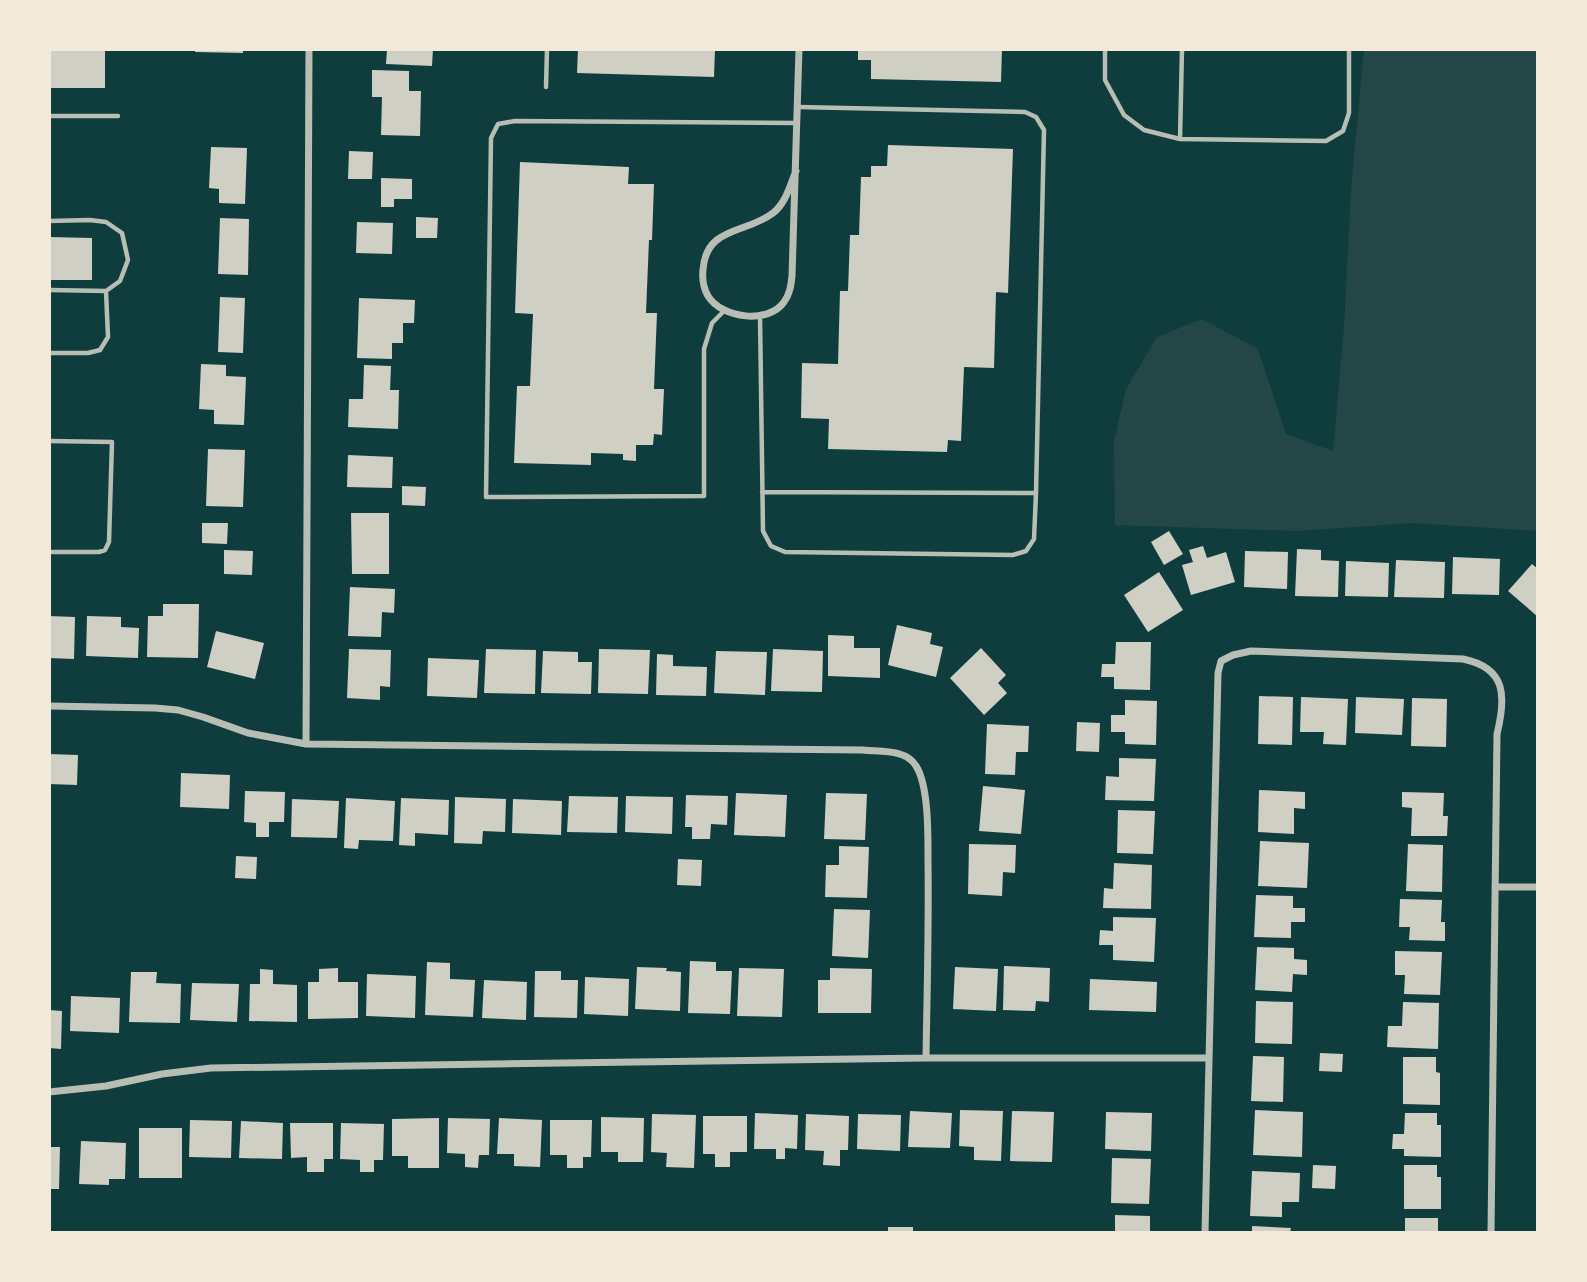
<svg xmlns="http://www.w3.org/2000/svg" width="1587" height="1282" viewBox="0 0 1587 1282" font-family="Manrope,sans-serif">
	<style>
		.green { fill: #244646 }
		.building { fill: #cfcfc3 }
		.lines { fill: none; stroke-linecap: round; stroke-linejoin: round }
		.service { stroke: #b8beb3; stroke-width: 4.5 }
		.minor { stroke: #b8beb3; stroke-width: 7 }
	</style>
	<rect width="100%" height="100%" fill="#0f3d3e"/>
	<path class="green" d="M1364,49H1538V531L1413,523L1297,531L1115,525L1114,441L1126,389L1157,337L1202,319L1258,349L1286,434L1333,451L1344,328L1351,190Z"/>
	<path class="building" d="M49,49H105V88H49Z
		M196,49H243V53L195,52Z
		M387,49H433L432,66L386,64Z
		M578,49H715L714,77L577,73Z
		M858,49H1002L1001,82L871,79V60H858Z
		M372,70L409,71V91H421L420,136L381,135L382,97H372Z
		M888,145L1013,149L1008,293L996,292L994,368L964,367L961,441L948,440L947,452L828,449L829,419L801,418L802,363L838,364L840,291H848L850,235H859L861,177H871V166H887Z
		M211,147L247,148L245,204L219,203V189L209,188Z
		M349,151L373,152L372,179H348Z
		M520,162L629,167L628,184H654L652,240H649L646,313H657L654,389H664L662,435L654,434L653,445H636V461L623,460V454L591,453V465L514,463L517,386H530L533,314L515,313Z
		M381,178L412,179V199H394V207H381Z
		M416,217L438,218L437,238H416Z
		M220,218L249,219L248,275L218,274Z
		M357,222L393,223L392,254L356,253Z
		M49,237L92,238V280H49Z
		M220,297L245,298L243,353L218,352Z
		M359,298L415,300L414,323H403V343H392V359L357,358Z
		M201,364L226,365V376L246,377L244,425L214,424V410L199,409Z
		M364,365L391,366L390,390H399L398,429L348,427L349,399H363Z
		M208,449L245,450L243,507L206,506Z
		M348,455L393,457L392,488L347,487Z
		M402,486L426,487L425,506L402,505Z
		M351,513H389V574H352Z
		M202,523H228L227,544L202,543Z
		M1169,531L1183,554L1164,565L1151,542Z
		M1203,546L1207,558L1226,552L1235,582L1191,595L1182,565L1193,562L1189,550Z
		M1297,549L1321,550V560L1339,561L1338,597L1295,596Z
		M224,550L253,551L252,575L224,574Z
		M1245,551L1288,552L1287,589L1244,587Z
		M1453,557L1500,559L1499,595L1452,594Z
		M1396,560L1445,562L1444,598L1394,597Z
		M1346,561L1389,563L1388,597L1345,596Z
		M1532,564L1538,569V617L1508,591Z
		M1159,572L1183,610L1148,632L1124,595Z
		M350,587L395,589L394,613L382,612L381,637L348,636Z
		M163,604H199L198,658L147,657L148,616H163Z
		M49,616L75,617L74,659L49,658Z
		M87,616L121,617V627L139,628L138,658L86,656Z
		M897,625L932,633L930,644L943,647L936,677L888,665Z
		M216,631L264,643L255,679L207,667Z
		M828,635L854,636V648H880V678L828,676Z
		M1116,642H1151L1150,690L1114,689V677H1101L1102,664H1115Z
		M981,648L1006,675L998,683L1007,693L984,715L950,678Z
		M349,649L391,650L390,687L380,686V700L347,698Z
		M486,649L536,650L535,694L484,693Z
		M599,649L650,650L648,694L598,693Z
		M773,649L823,651L822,692L771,691Z
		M543,651L578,652V662H592L591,694L541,693Z
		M716,651L767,652L765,695L714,693Z
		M657,654L673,655V666L707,667L706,696L656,695Z
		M428,658L479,660L477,698L427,696Z
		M1259,696L1293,697L1292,745L1258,744Z
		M1301,697L1348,699L1346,745L1323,744L1324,732H1300Z
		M1356,697L1404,699L1402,735L1355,733Z
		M1412,698L1447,699L1446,747L1411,746Z
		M1125,700L1157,701L1156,745L1125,744V732H1111V715H1125Z
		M1077,722L1100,723L1099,752L1076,751Z
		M987,724L1029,726L1028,752H1016L1015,775L985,774Z
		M49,754L78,755L77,785L49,784Z
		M1119,758L1156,759L1154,801L1105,800L1106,776L1119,777Z
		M181,773L230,775L229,809L180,807Z
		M983,786L1025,790L1021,834L979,831Z
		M1259,790L1305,792V809L1294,808V834L1258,832Z
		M245,791L285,792L284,822H269V837H256V823L244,822Z
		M1402,792L1444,793L1443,816H1448L1447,836H1411L1412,808L1402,807Z
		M736,793L787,795L785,837L734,835Z
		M826,793L867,794L865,840L824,839Z
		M686,795L728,796L727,825L711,824L710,839H692V827H685Z
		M569,796L618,797L617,833L567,832Z
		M626,796L673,797L672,834L625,832Z
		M455,797L506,799L505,832L483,831L482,844L454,843Z
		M346,798L395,801L393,841L359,840L358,849L344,848Z
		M401,798L449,800L448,835L415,833V846L399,845Z
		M292,799L339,801L337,838L291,837Z
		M513,799L562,801L561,835L512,833Z
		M1118,810L1155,811L1153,854L1117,853Z
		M1260,841L1309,843L1307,888L1258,886Z
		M969,844L1016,845L1015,873L1003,872L1002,896L968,894Z
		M1408,844L1443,845L1442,892L1406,891Z
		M839,846L869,847L867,898L825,897L826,865H839Z
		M236,856L257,857L256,879L235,878Z
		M678,859L702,860L701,886L677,885Z
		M1114,863L1152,865L1151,909L1103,908L1104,888L1113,889Z
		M1256,895L1293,896V908H1305V922H1291V938L1254,937Z
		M1400,899L1442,900L1441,922H1445V941L1409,940L1410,927H1399Z
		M834,909L870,910L868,958L832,956Z
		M1113,917L1156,918L1154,962L1113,960V945H1099L1100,930L1113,931Z
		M1257,947L1294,948V959L1307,960V975L1293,974L1292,992L1255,990Z
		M1395,951L1442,952L1440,995L1404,994L1405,975H1395Z
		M690,961L716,962V971H732L730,1014L688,1013Z
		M427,962L450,963V979L475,980L473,1017L425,1015Z
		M1004,966L1050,968L1049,1002L1036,1001L1035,1011L1003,1010Z
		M637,967L667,968L666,971L681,972L680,1011L635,1009Z
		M955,967L998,969L996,1011L953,1009Z
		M338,968V982H358V1018L308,1019V982H319V969Z
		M739,968L784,969L782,1017L737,1016Z
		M830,968L872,969L871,1013H818V980H830Z
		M260,969L273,970V984L297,985V1022L249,1021L250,984H260Z
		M535,971H561V980H578L577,1018L534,1017Z
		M131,972H157L156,983L181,984L180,1023L129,1022Z
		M367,974L416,976L415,1018L366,1016Z
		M585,977L629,979L628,1016L584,1014Z
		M1090,979L1157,982L1156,1012L1089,1010Z
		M484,980L527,982L526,1020L482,1018Z
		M192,983L239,984L237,1022L190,1020Z
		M71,996L120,998L119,1033L70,1031Z
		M1256,1001L1293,1002L1292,1044L1255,1043Z
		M1403,1002L1439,1003L1438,1049L1387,1047L1388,1026H1402Z
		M49,1010L62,1011L61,1049L49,1048Z
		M1320,1053L1343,1054L1342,1072L1319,1071Z
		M1253,1056L1284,1057L1283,1102L1251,1101Z
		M1403,1057H1436V1072L1440,1073V1105L1403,1104Z
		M960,1110L1003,1111L1001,1161L974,1160V1147L959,1146Z
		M1255,1110L1303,1112L1302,1157L1253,1155Z
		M910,1111L952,1113L950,1148L908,1147Z
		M1012,1111L1054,1112L1052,1162L1010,1161Z
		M1106,1112L1152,1113L1151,1151L1105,1149Z
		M755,1113L798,1115L797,1149L785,1148V1159H776V1149H754Z
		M1405,1113H1437V1125H1441V1157L1404,1156V1149H1392L1393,1134H1404Z
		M652,1114L696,1115L694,1168L666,1167L667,1153L651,1152Z
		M806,1114L849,1116L848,1150H840V1166L823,1165L824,1151L805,1150Z
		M858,1114L901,1115L900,1151L857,1149Z
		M703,1116H747V1152H730V1167H715V1154H703Z
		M601,1117L644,1118L643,1162H618V1152H601Z
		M439,1118V1168H408V1156H392V1119Z
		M448,1118L490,1119L489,1155H479L478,1168L465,1167V1154L447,1153Z
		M499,1118L542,1120L540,1167L514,1166V1154H497Z
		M190,1120L232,1121L231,1158L189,1157Z
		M550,1120H592L591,1157H583V1168H567V1155H550Z
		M241,1121L283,1123L282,1159L239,1158Z
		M290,1123H333V1159H324V1172H307V1157L291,1158Z
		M341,1123L384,1124L383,1160H374V1172H360V1160L340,1159Z
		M139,1128H182V1178H139Z
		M81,1141L126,1143L125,1179H109V1185L79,1184Z
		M49,1147H60L59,1189H49Z
		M1112,1158L1151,1159L1149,1204L1111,1203Z
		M1313,1165L1336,1166L1335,1189L1312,1188Z
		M1404,1165H1437V1177H1441V1209H1404Z
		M1252,1171L1300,1173L1299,1202H1282V1217L1250,1216Z
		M1115,1215L1150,1216V1233H1115Z
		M1405,1218H1438V1233H1405Z
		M1252,1226L1291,1228L1290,1233H1252Z
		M888,1227H913V1233H888Z"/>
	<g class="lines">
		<path class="service" d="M1105,49V80L1124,115L1144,130L1180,139L1326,141L1343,131L1349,113V49
			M546,87L547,49
			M49,116H118
			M1180,139L1182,49
			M49,221L90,220L106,222L122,233L128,260L120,281L106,291L49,290
			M725,310L712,323L704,349V496L486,497L491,138L498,124L515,121L796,123
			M760,315L763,531L771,546L785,552L1013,555L1026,551L1034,539L1036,493L1044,130L1036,117L1025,112L798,107
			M49,353H88L100,350L108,337L106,291
			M49,441L112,442L109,542L105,550L99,552H49
			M762,492L1036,493"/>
		<path class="minor" d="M796,171C790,185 786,203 773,213C746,234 706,226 703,270C702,279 704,289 708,296C722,319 769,324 784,302C790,294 791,285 792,276L799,49
			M49,706L155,708L178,710L203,717L248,733L306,744L863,750C881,752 906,749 916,766C929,786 928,837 928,861C929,927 927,992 926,1058
			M306,744L309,49
			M1495,887H1538
			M49,1092L106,1086L162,1074L211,1068L926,1058H1209
			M1205,1233L1218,673L1221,661L1233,655L1251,651L1463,659C1507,668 1506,697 1497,734L1491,1233"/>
	</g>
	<rect width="1587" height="1282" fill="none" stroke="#f1e9da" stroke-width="102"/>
</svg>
